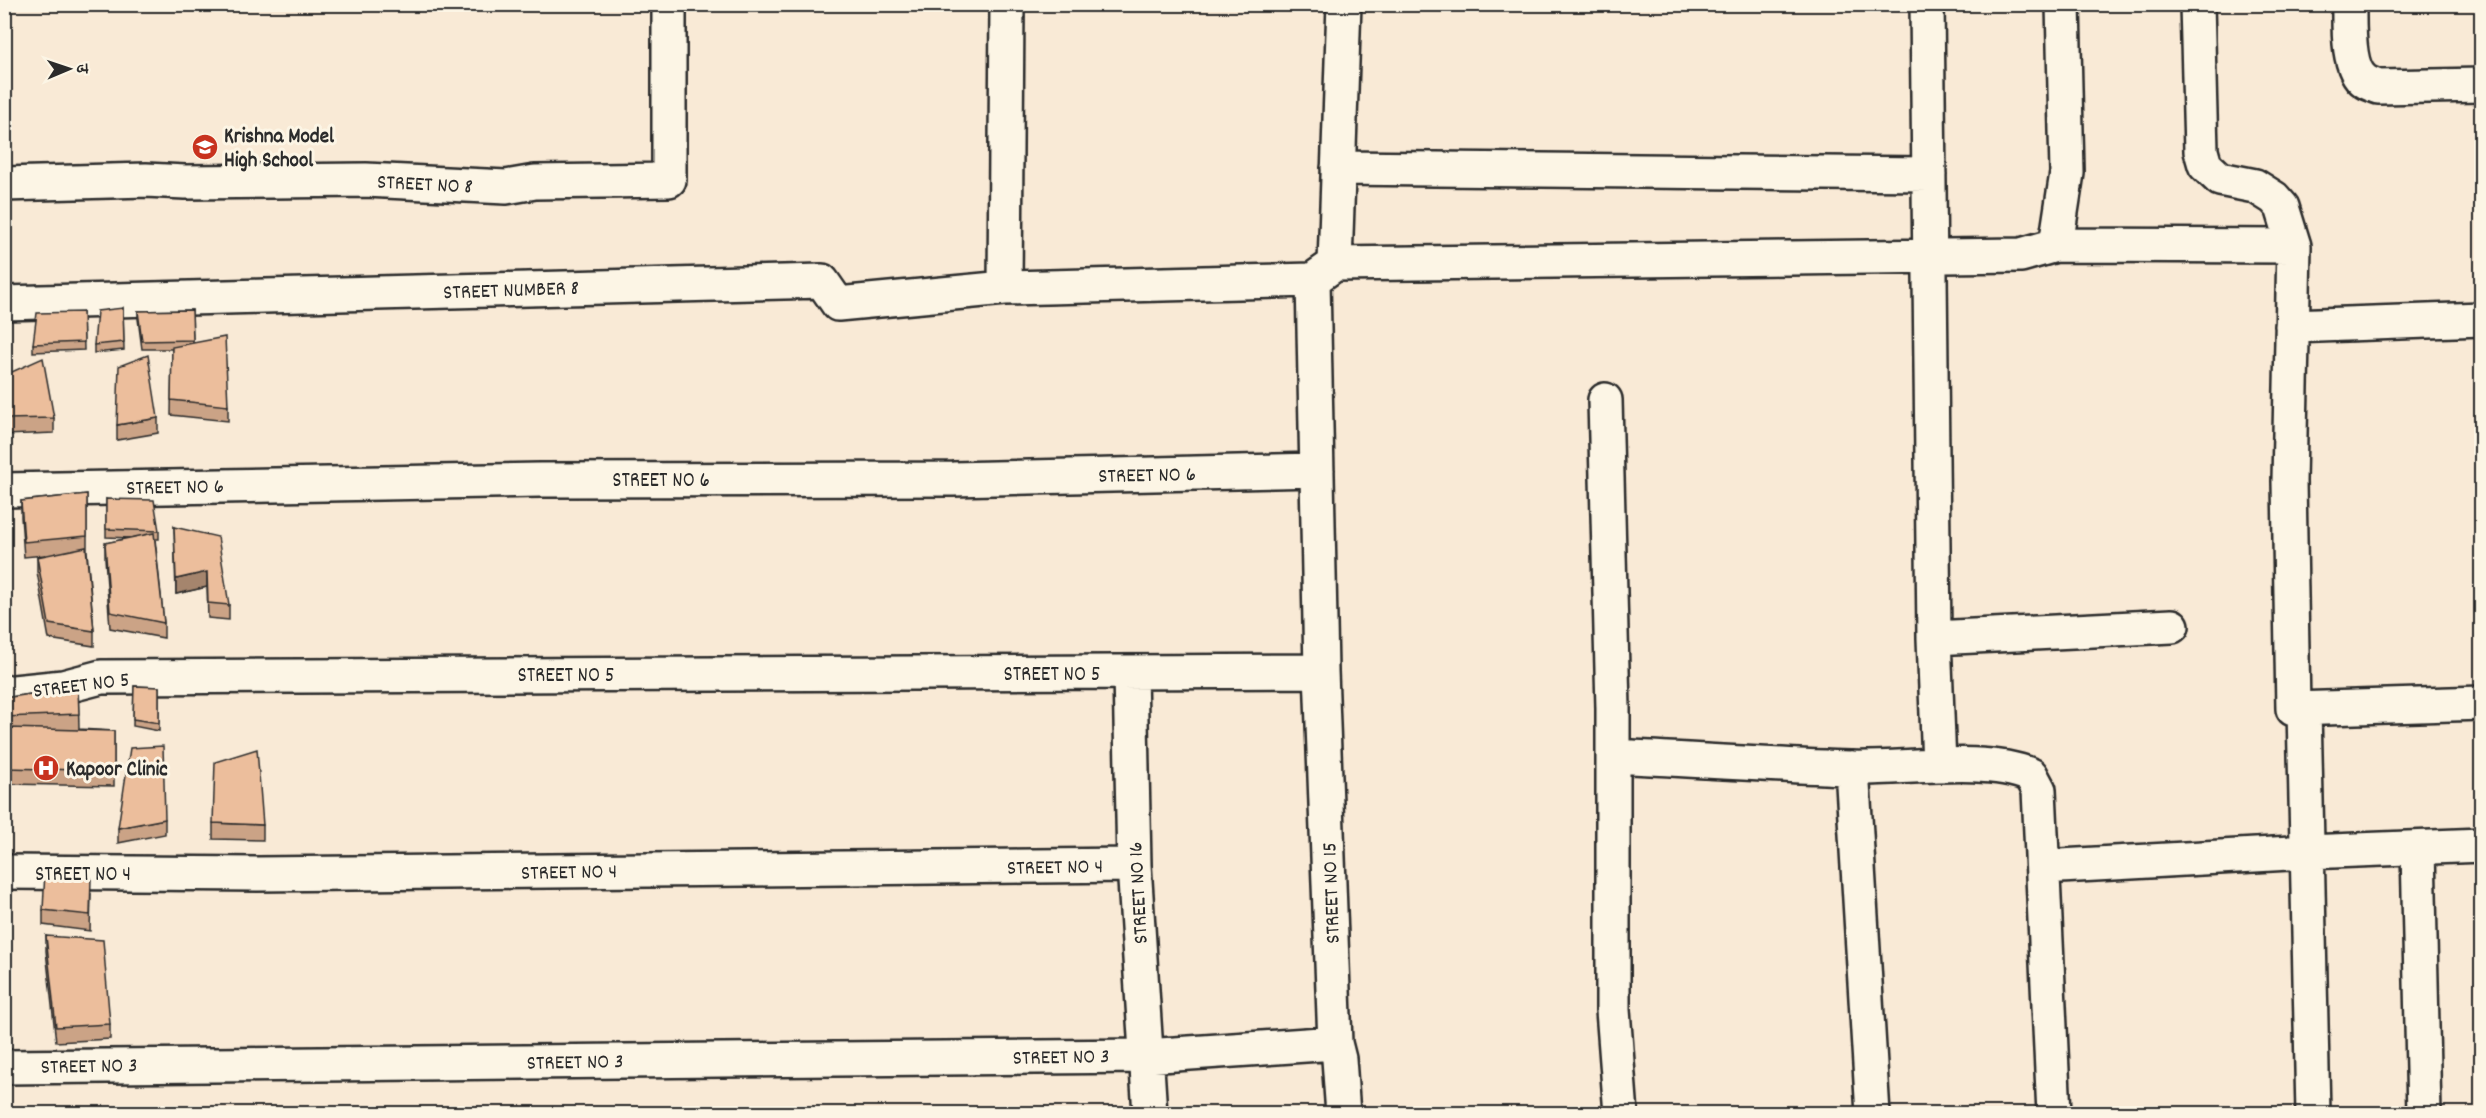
<svg xmlns="http://www.w3.org/2000/svg" width="2486" height="1118" viewBox="0 0 2486 1118" font-family="Dekko,'Playpen Sans Deva',sans-serif">
	<style>
		.lines { fill: none; stroke-linecap: round; stroke-linejoin: round }
		.street-casing { stroke: #2b2b2b; stroke-width: 38 }
		.street { stroke: #fcf5e5; stroke-width: 33 }
		.wall { fill: #cba386; stroke: #2b2b2b; stroke-width: 1.5 }
		.shaded-wall { fill: #a5856d; stroke: #2b2b2b; stroke-width: 1.5 }
		.building { fill: #ecbe9c; stroke: #2b2b2b; stroke-width: 1.5 }
		.labels { text-anchor: middle; stroke-width: 6; stroke-linejoin: round; paint-order: stroke }
		.poi-label { font-size: 21px; font-weight: bold; fill: #2b2b2b; stroke: #fcf5e5; text-anchor: start }
		.street-label { font-size: 21px; fill: #2b2b2b; stroke: #fcf5e5 }
	</style>
	<rect width="100%" height="100%" fill="#f9ead6"/>
	<filter id="ink" filterUnits="userSpaceOnUse"><feTurbulence type="fractalNoise" baseFrequency=".0167" numOctaves="2"/><feDisplacementMap in="SourceGraphic" scale="12" xChannelSelector="R" yChannelSelector="G"/><feConvolveMatrix kernelMatrix="1 2 1 2 8 2 1 2 1" color-interpolation-filters="sRGB"/></filter>
	<g filter="url(#ink)">
		<g class="lines">
			<defs>
				<path id="street" d="M1007,4L1005,288L1313,280L1321,671L1335,1043L1339,1059L1343,1114
					M1927,4L1934,638L1939,765
					M2197,4L2201,151L2205,165L2220,179L2255,186L2274,198L2282,207L2294,246L2289,481L2293,709L2482,703
					M2349,4C2349,25 2347,69 2365,81C2369,84 2374,85 2378,87L2482,85
					M1338,168L1929,174
					M4,184L146,180L185,182L366,180L506,187L535,182L669,180V4
					M2056,245L2067,173L2063,4
					M1335,264L2021,255L2056,245L2294,246
					M1318,276L1335,264L1344,4
					M4,303L822,281L838,304L1005,288
					M2292,326L2482,319
					M1605,400L1613,708V1010L1621,1114
					M4,490L540,480L953,479L1317,470
					M1934,638L2172,626
					M1130,673L1134,865L1150,1114
					M4,693L63,687L101,677L1321,671
					M2304,709L2313,1114
					M1613,756C1692,760 1771,765 1850,768C1905,770 1982,755 2031,775L2039,790L2054,1114
					M1852,768L1873,1114
					M2418,849L2424,1114
					M2043,867L2307,852L2482,845
					M4,872L258,874L1134,865
					M4,1067L1146,1056L1335,1043"/>
			</defs>
			<use href="#street" class="street-casing"/>
			<use href="#street" class="street"/>
		</g>
		<path class="wall" d="M123,308L124,350L94,353V345Z
			M192,310L193,343L228,406V421L171,415L172,349H142L138,319V311Z
			M83,312L84,350L33,352V344Z
			M5,375L54,418V433L5,435Z
			M158,418V433L117,440V425Z
			M87,494V551L94,631V646L49,639L37,572V557L45,555L24,557L21,517V501Z
			M106,499L159,531V539H155L164,623V638L110,628L105,558V543L130,538L106,537Z
			M174,527L229,605V620L208,618L207,587L176,594Z
			M134,686L159,687V731L133,726Z
			M78,687L79,729L114,731V786L8,784L9,732H4V698Z
			M165,819V834L118,843V828Z
			M213,823L263,825V840L213,839Z
			M91,894L90,931L43,925V910Z
			M46,936L110,1024V1039L56,1042L46,951Z"/>
		<path class="shaded-wall" d="M207,572V587L176,594V579Z"/>
		<path class="building" d="M123,308L124,342L94,345L97,311Z
			M192,310L193,340L142,341L138,311Z
			M83,312L84,342L33,344L37,313Z
			M225,337L228,406L171,400L172,347Z
			M148,355L158,418L117,425L119,366Z
			M43,358L54,418L5,419V375Z
			M87,494V536L24,542L21,501Z
			M106,499L154,500L159,531L106,529Z
			M174,527L218,537L229,605L208,603L207,572L176,579Z
			M154,533L164,623L110,612L105,543Z
			M86,547L94,631L49,624L37,557Z
			M134,686L159,687V723L133,719Z
			M78,687L79,714L4,717V698Z
			M9,728L114,731V771L8,768Z
			M163,746L165,819L118,828L130,748Z
			M257,749L263,825L213,823L215,762Z
			M45,871L91,878L90,915L43,910Z
			M46,936L103,940L110,1024L56,1027Z"/>
	</g>
	<defs>
		<symbol id="school-disc" viewBox="-11 -11 22 22"><circle r="9.5" fill="#c8321e" stroke="#fcf5e5"/><path d="M0-5L7-2L0 1L-7-2ZM-4 1L0 2.5L4 1V4Q0 6-4 4Z" fill="#fff"/></symbol>
		<symbol id="hospital-disc" viewBox="-11 -11 22 22"><circle r="9.5" fill="#c8321e" stroke="#fcf5e5"/><path d="M-5-5h3v3.5h4V-5h3V5h-3V1.5h-4V5h-3Z" fill="#fff"/></symbol>
	</defs>
	<g fill-rule="evenodd">
		<use href="#school-disc" x="190" y="132" width="30" height="30"/>
		<use href="#hospital-disc" x="31" y="753" width="30" height="30"/>
	</g>
	<g class="labels">
		<g class="poi-label">
			<text x="224" y="142">Krishna Model<tspan x="224" dy="24">High School</tspan></text>
			<text x="66" y="775">Kapoor Clinic</text>
		</g>
		<g class="street-label">
			<text transform="translate(425 183) rotate(3)" y="7">STREET NO 8</text>
			<text transform="translate(511 289) rotate(-2)" y="7">STREET NUMBER 8</text>
			<text transform="translate(1147 474) rotate(-1)" y="7">STREET NO 6</text>
			<text x="661" y="486">STREET NO 6</text>
			<text transform="translate(175 486) rotate(-1)" y="7">STREET NO 6</text>
			<text x="1052" y="680">STREET NO 5</text>
			<text x="566" y="681">STREET NO 5</text>
			<text transform="translate(81 684) rotate(-7)" y="7">STREET NO 5</text>
			<text transform="translate(1055 866) rotate(-1)" y="7">STREET NO 4</text>
			<text transform="translate(569 871) rotate(-1)" y="7">STREET NO 4</text>
			<text x="83" y="880">STREET NO 4</text>
			<text transform="translate(1137 893) rotate(-93)" y="7">STREET NO 16</text>
			<text transform="translate(1330 893) rotate(-92)" y="7">STREET NO 15</text>
			<text transform="translate(1061 1056) rotate(-1)" y="7">STREET NO 3</text>
			<text transform="translate(575 1061) rotate(-1)" y="7">STREET NO 3</text>
			<text transform="translate(89 1065) rotate(-1)" y="7">STREET NO 3</text>
		</g>
	</g>
	<rect width="2486" height="1118" fill="none" stroke="#fcf5e5" stroke-width="24"/>
	<rect x="12" y="12" width="2462" height="1094" fill="none" stroke="#2b2b2b" stroke-width="2" filter="url(#ink)"/>
	<g transform="translate(69 69) rotate(88)" stroke="#fcf5e5" stroke-width="4.5" paint-order="stroke">
	<path d="M0-4.5L10 22L0 15L-10 22Z" fill="#2b2b2b"/>
	<text y="-9" font-size="16" font-weight="bold" text-anchor="middle" fill="#2b2b2b">उ</text>
	</g>
</svg>
